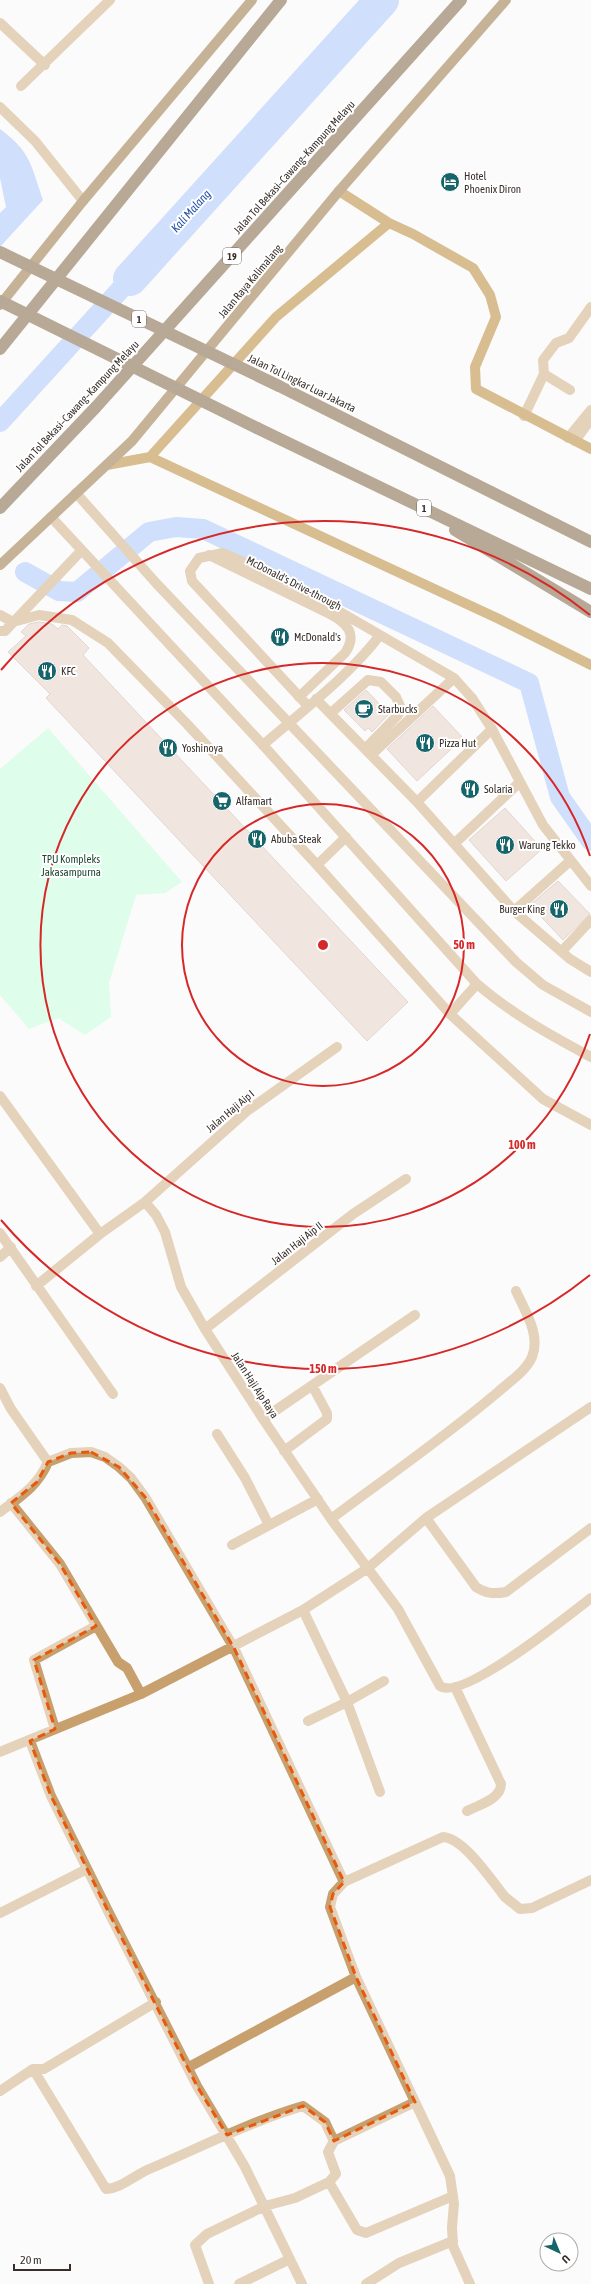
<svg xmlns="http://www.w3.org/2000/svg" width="591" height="2284" viewBox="0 0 591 2284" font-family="'Asap Condensed',sans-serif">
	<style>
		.green { fill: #bafed6 }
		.water { fill: #9abcfc }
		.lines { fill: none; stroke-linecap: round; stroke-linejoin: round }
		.canal { stroke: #9abcfc; stroke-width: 20 }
		.river { stroke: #9abcfc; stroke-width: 34 }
		.building { fill: #e4ccbc; stroke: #c1a99a }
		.lane { stroke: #c8a06d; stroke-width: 10 }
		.street { stroke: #c8a06d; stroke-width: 10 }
		.secondary { stroke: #ad720f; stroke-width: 10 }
		.primary { stroke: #845a1d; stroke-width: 10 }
		.highway { stroke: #644519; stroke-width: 12 }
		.highway-bridge { stroke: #644519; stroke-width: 12 }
		.marked { fill: none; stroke: #e8590c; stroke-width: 3; stroke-dasharray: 8 5; stroke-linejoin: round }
		.ring { fill: none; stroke: #d62828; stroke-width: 2 }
		.labels { text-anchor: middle; stroke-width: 4; stroke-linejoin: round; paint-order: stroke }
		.shield { fill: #fff; stroke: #746d6a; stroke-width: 1 }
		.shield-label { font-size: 10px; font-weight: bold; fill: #392f2a }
		.street-label { font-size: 11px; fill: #392f2a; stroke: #fff }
		.poi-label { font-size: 11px; fill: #392f2a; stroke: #fff; text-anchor: start }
		.park-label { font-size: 11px; fill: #1f4933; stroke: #fff }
		.water-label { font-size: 12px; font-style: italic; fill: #2450aa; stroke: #fff }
		.centre { fill: #d62828; stroke: #fff; stroke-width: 2 }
		.ring-label { font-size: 12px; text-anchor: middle; font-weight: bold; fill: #d62828; stroke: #fff; stroke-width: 4; stroke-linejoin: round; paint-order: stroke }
	</style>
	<rect width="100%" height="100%" fill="#fbfbfb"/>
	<path class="green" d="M48,728L182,882L165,893L136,895L109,983L111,1017L85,1035L58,1018L29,1029L0,995V769Z"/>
	<path class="water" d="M0,129C31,152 31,165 43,200L0,247V213L6,207L0,178Z"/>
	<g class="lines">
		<path class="canal" d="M0,422L130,279
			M25,572L59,591L77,592L149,532L176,527L203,529L529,683L560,797L591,841"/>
		<path class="river" d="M130,279L382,0"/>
	</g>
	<path class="building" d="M39,622L52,624L58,629L62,625L67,626L89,648L83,655L408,1002L367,1041L46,698L50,694L8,652L26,636L21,632L29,624Z
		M366,690L389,714L372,732L368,728L365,731L344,710Z
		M433,706L463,738L417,781L387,749Z
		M505,808L542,849L506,881L469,840Z
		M558,881L590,914L563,940L530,905Z"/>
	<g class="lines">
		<path class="lane" d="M544,374L570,390
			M524,416L544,374L543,360L556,343L569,338L591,307
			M568,438L591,410
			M209,555L330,614C347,623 358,634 345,653L299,697
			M0,615L13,622L39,615L72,620L108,643L187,724L317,865L450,1014
			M0,631H5L81,551
			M380,635L454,678L472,698L492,729L543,825L591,886
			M316,699L417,802L514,911L570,959L591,972
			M331,713L368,680L381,682L396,697L401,708L398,715L365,749
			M263,745C301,712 350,675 380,635L292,584L223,553L199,558L190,571L192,581L308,706
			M371,755L454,678
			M417,802L492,729
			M455,843L520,782
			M317,865L346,837
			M514,911L570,861
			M562,951L591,920
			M477,984L450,1014L543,1099L591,1125"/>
		<path class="street" d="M0,23L45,65
			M21,86L110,0
			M0,107L35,141L83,201
			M575,441L591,419
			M76,493L156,583L516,962L543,985L591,1012
			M51,517L263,745L477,984C512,1014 550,1035 591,1057
			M0,1096L100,1234
			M145,1202L156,1215L165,1232L181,1287L205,1329L263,1419L331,1519L398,1609L440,1686C462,1702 570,1614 591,1598
			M0,1233L113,1394
			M0,1257L11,1247
			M36,1286L100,1234L145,1202L247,1111L337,1047
			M205,1329L353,1214L406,1179
			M0,1388L11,1409L48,1462
			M263,1419L415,1315
			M217,1434L245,1478L269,1525
			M284,1451L327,1419V1413L313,1387
			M11,1503L60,1564L118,1662L127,1668L141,1694
			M0,1512C20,1497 38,1486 48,1462L71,1453L91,1452L105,1457L119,1467L131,1478L145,1497L234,1648L344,1882L333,1894L330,1907L356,1977L450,2176L454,2204L452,2227L453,2246L470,2284
			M426,1518L476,1587C487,1594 494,1594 506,1592L591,1528
			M331,1519C387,1477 445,1437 498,1392C509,1382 526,1371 532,1357C541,1335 525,1311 516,1291
			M232,1545L318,1499
			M303,1610L347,1702L380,1792
			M455,1687L501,1784C501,1799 479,1805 467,1811
			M308,1721L347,1702L384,1681
			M55,1729L34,1660L96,1626
			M30,1741L51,1796L107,1909L197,2086L245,2167L302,2284
			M0,1752L141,1694L303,1610L368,1568L426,1518L591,1407
			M344,1882L443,1837C464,1838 492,1881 505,1897C510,1901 515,1905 520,1909L532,1908L591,1880
			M0,1913L87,1869
			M189,2067L356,1977
			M33,2069L106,2189C121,2188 134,2176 147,2170C199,2148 249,2122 303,2106L325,2122L334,2141
			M0,2091L33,2069H44L156,2002
			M415,2102L334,2141L328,2152L336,2174L329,2182L357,2230L366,2233L453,2196
			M209,2284L195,2245L207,2234L265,2206L295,2198L329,2182
			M239,2284L290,2259
			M366,2284L399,2263L453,2241"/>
		<path class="secondary" d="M339,191L389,223L413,234L473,268L490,295L496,317L475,367L476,389L591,449
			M150,457L276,317L389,223
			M107,465L150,457L499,619L591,665"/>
		<path class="primary" d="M0,305L83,201L252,0
			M0,565L132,441L339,191L506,0"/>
		<path class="highway" d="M279,386L591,542
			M257,428L591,589
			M455,530L591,612"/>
		<path class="highway-bridge" d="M0,252L279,386
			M0,301L257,428
			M0,349L281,0
			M0,508L96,407L461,0"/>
	</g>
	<path d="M0 0H591V2284H0ZM91,1452L119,1467L145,1497L234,1648L344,1882L333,1894L330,1907L356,1977L415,2102L334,2141L325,2122L303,2106L227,2135L197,2086L107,1909L51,1796L30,1741L55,1729L34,1660L96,1626L60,1564L11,1503L37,1482L48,1462L71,1453Z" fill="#fbfbfb" fill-opacity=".55" fill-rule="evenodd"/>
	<path class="marked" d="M91,1452L119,1467L145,1497L234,1648L344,1882L333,1894L330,1907L356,1977L415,2102L334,2141L325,2122L303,2106L227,2135L197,2086L107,1909L51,1796L30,1741L55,1729L34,1660L96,1626L60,1564L11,1503L37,1482L48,1462L71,1453Z"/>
	<g class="ring">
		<circle cx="323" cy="945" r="141"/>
		<path d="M590 1034A282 282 0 1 1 590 856"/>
		<path d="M590 1275A424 424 0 0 1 1 1220M1 670A424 424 0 0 1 590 615"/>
	</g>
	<defs>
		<symbol id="hotel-disc" viewBox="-11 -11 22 22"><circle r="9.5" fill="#16656b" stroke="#fff"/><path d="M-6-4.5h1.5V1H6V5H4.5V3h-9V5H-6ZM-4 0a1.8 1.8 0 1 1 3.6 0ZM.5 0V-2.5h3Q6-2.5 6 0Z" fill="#fff"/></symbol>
		<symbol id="restaurant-disc" viewBox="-11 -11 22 22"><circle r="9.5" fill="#16656b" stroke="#fff"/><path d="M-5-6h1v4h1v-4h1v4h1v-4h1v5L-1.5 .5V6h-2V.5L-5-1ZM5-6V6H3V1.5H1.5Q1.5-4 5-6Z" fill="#fff"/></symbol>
		<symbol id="cafe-disc" viewBox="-11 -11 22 22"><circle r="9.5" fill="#16656b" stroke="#fff"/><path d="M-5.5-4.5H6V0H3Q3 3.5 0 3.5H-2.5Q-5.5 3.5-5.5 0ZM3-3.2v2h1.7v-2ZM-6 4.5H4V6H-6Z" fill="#fff"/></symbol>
		<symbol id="supermarket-disc" viewBox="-11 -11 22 22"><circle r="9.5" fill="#16656b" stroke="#fff"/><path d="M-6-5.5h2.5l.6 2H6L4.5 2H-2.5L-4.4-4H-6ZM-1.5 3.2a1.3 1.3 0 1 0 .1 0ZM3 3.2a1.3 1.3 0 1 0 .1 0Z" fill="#fff"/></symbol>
	</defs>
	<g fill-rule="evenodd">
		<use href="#hotel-disc" x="439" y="171" width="22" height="22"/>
		<use href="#restaurant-disc" x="269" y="626" width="22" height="22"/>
		<use href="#restaurant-disc" x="36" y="660" width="22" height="22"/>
		<use href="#cafe-disc" x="353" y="698" width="22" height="22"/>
		<use href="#restaurant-disc" x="414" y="732" width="22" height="22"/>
		<use href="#restaurant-disc" x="157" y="737" width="22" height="22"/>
		<use href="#restaurant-disc" x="459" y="778" width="22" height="22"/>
		<use href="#supermarket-disc" x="211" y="790" width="22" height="22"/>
		<use href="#restaurant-disc" x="246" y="828" width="22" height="22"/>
		<use href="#restaurant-disc" x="494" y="834" width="22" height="22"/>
		<use href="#restaurant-disc" x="548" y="898" width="22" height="22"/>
	</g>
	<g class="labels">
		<g class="shield">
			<rect x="223" y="248" width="18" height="16" rx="3"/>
			<rect x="132" y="311" width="14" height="16" rx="3"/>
			<rect x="417" y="500" width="14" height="16" rx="3"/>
		</g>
		<g class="shield-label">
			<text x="232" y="260">19</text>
			<text x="139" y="323">1</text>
			<text x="424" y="512">1</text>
		</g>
		<g class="street-label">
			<text transform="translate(294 167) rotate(-48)" y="4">Jalan Tol Bekasi–Cawang–Kampung Melayu</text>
			<text transform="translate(250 281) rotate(-50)" y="4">Jalan Raya Kalimalang</text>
			<text transform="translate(302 383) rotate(26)" y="4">Jalan Tol Lingkar Luar Jakarta</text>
			<text transform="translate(77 406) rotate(-47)" y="4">Jalan Tol Bekasi–Cawang–Kampung Melayu</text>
			<text transform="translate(294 583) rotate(27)" y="4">McDonald's Drive-through</text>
			<text transform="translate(230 1111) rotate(-40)" y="4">Jalan Haji Aip I</text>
			<text transform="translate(297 1243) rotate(-38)" y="4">Jalan Haji Aip II</text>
			<text transform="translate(255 1385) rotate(57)" y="4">Jalan Haji Aip Raya</text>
		</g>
		<g class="poi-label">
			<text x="464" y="180">Hotel<tspan x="464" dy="13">Phoenix Diron</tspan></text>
			<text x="294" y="641">McDonald's</text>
			<text x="61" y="675">KFC</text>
			<text x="378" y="713">Starbucks</text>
			<text x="439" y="747">Pizza Hut</text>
			<text x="182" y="752">Yoshinoya</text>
			<text x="484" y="793">Solaria</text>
			<text x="236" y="805">Alfamart</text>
			<text x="271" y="843">Abuba Steak</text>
			<text x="519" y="849">Warung Tekko</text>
			<text x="545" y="913" text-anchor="end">Burger King</text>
		</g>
		<g class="park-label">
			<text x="71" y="863">TPU Kompleks<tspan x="71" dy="13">Jakasampurna</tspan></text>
		</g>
		<g class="water-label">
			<text transform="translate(191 211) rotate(-48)" y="4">Kali Malang</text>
		</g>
	</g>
	<circle cx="323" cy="945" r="6" class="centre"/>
	<g class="ring-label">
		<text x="464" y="949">50 m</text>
		<text x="522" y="1149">100 m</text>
		<text x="323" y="1373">150 m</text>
	</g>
	<g transform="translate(559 2252) rotate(136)"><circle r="19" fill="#ffffff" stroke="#b0acaa"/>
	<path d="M0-3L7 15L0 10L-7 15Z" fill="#16656b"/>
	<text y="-6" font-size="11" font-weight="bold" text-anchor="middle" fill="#392f2a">U</text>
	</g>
	<path d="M14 2264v6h56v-6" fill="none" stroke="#392f2a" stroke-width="2"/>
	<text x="20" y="2264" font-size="12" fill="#392f2a" stroke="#ffffff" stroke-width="3" paint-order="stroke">20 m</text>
</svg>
